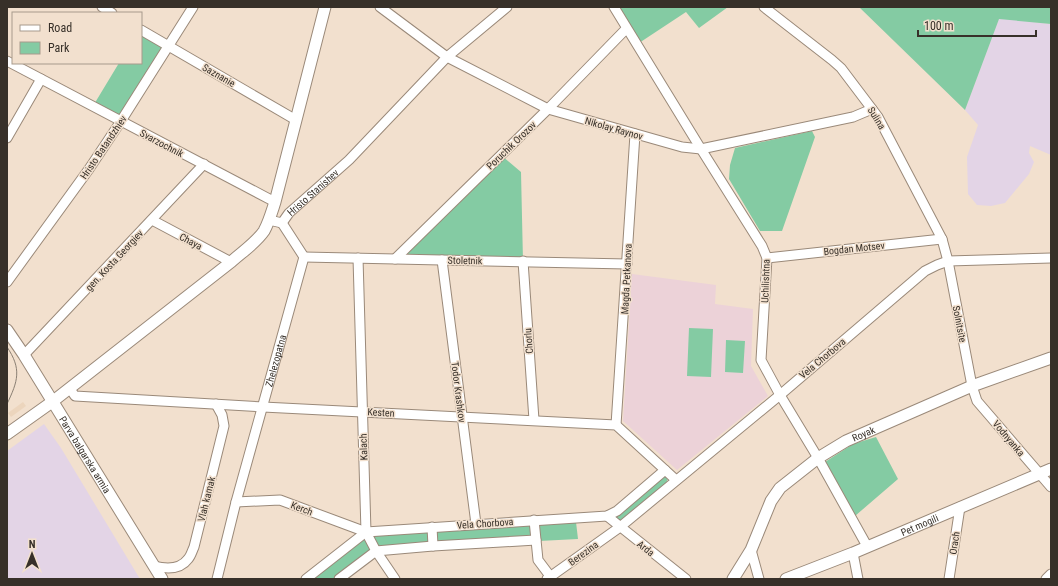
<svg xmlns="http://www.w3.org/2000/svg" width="1058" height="586" viewBox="0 0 1058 586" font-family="'Roboto Condensed',sans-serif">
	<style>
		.built { fill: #ecd5bd }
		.industrial { fill: #e3d4e6 }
		.education { fill: #ecd2d8 }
		.green { fill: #84cba3 }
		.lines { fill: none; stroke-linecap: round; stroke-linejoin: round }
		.minor-casing { stroke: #9a8979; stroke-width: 11 }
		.tertiary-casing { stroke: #9a8979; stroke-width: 13 }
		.minor { stroke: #fff; stroke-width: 9 }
		.tertiary { stroke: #fff; stroke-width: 11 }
		.tram { stroke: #8a7f73; stroke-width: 1 }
		.labels { text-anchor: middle; stroke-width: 3; stroke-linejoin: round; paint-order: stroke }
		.street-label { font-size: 10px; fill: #373029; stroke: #f2e0ce }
	</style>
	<rect width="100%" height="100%" fill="#f2e0ce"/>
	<path class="built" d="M23,402L26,406L11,417L8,413Z"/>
	<path class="industrial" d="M999,18L1051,24V155L1030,146L1029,153L1034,162L1029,174L1005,203L991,206L977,205L968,194L967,157L978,125L965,110Z
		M44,424L61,448L140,579H7V451Z"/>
	<path class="education" d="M632,274L716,285L715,304L753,309L751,366L768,396L677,470L623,421Z"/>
	<path class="green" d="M614,7H728L699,28L686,12L636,45Z
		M859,7H1051V24L999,19L965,110Z
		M141,30L169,46L121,121L93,106L119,63H141Z
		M812,131L815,137L782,231H760L729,179L730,165L735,148Z
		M501,155L521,172L523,261L395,259Z
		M689,328L713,329L711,377L687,376Z
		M726,340L745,341L743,373L725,372Z
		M876,437L898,479L855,516L825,462L853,444Z
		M665,475L668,478L666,484L622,521H619L617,519V514Z
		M534,520L536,540L376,551L339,579H306L366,532Z
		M576,522L578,539L539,541L537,524Z"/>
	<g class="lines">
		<defs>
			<g id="minor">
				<path d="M102,7L112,13"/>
				<path d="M380,7L447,57L548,109L682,147L701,149L853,117L872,109"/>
				<path d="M614,7L701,149L762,246L767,258L761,360L780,395L818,458L867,546"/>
				<path d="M764,7L832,60L841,68L878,117L942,239L948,261L972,386L977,401L1051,487"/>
				<path d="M141,30L296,120"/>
				<path d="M7,61L275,202"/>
				<path d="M7,138L41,79"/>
				<path d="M152,220L231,262"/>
				<path id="s1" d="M269,220L282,223L289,213L349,160L447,57L507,7"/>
				<path d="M304,257L627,264"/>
				<path d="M358,258L366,532L376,551L395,579"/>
				<path d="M767,258L942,239"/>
				<path d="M395,259L548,109L626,29"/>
				<path d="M442,260L476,524"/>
				<path d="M523,261L534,420"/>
				<path d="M7,282L89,169L121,121L193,7"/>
				<path d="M24,355L204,164"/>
				<path d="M70,389L75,396L263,407L616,425L676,480"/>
				<path d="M616,425L635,134"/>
				<path d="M236,502L280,500L366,532"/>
				<path d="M607,516L686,579"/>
				<path d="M534,520L538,560L550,576"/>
				<path d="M432,527L433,546"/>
				<path d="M751,550L759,579"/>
				<path d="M853,553L858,579"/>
				<path d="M154,566C166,569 180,570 188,559C191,556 192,551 194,547L224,426L222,415L216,404"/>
				<path id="s2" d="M217,579L236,502L304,257L282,223"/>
				<path d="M306,579L366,532L607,516L617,511L665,470"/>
				<path d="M339,579L376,551L433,546L536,540"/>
				<path d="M547,579L620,527L780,395L925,271L937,265L948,261L1051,258"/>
				<path d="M949,579L960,507"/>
				<path d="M1046,579L1051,574"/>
			</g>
			<g id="tertiary">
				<path id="s3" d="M7,330L24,355L162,579"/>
				<path d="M7,434L52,402L231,262C242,252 256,243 264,231C269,222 272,211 275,202L325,7"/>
				<path id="s4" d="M733,579L751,550L771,501L780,488L818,458L846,441L972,386L1051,358"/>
				<path id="s5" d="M786,579L853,553L1051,469"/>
			</g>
		</defs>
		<use href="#minor" class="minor-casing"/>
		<use href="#tertiary" class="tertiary-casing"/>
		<use href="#minor" class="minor"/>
		<use href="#tertiary" class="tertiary"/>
		<path class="tram" d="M7,347C22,369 18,381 7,404"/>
	</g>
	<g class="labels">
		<g class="street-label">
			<text transform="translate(219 75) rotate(30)" y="4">Saznanie</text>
			<text transform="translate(877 118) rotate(58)" y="4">Sulina</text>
			<text transform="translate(614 128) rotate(16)" y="4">Nikolay Raynov</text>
			<text transform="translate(162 143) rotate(28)" y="4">Svarzochnik</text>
			<text transform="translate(511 145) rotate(-44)" y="4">Poruchik Orozov</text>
			<text transform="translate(103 147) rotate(-56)" y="4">Hristo Batandzhiev</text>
			<text dy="4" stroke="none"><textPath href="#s1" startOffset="57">Hristo Stanishev</textPath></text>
			<text transform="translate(191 241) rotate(28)" y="4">Chaya</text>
			<text transform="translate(854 248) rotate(-6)" y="4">Bogdan Motsev</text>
			<text transform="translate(114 260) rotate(-47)" y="4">gen. Kosta Georgiev</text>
			<text transform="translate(465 260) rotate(1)" y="4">Stoletnik</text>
			<text transform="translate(626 279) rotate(-87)" y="4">Magda Petkanova</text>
			<text transform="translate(765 281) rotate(-88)" y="4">Uchilishtna</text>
			<text transform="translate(960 324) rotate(79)" y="4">Solnitsite</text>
			<text transform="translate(528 341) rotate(-94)" y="4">Chorlu</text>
			<text transform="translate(822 358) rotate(-40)" y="4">Vela Chorbova</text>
			<text dy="4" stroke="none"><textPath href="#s2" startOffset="226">Zhelezopatna</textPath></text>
			<text transform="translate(459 392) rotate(83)" y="4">Todor Krashkov</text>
			<text transform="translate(381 412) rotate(3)" y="4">Kesten</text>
			<text dy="4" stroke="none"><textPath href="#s4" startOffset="203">Royak</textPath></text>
			<text transform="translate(1009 438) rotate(50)" y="4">Vodnyanka</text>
			<text transform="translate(363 447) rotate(-92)" y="4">Kalach</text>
			<text dy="4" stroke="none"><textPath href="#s3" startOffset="147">Parva balgarska armia</textPath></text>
			<text transform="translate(206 499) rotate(-76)" y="4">Vlah kamak</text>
			<text transform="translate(302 508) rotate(21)" y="4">Kerch</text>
			<text transform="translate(485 523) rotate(-4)" y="4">Vela Chorbova</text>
			<text dy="4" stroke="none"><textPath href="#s5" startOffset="144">Pet mogili</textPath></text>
			<text transform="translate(954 543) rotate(-81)" y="4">Orach</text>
			<text transform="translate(646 548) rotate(38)" y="4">Arda</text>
			<text transform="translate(583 553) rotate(-36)" y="4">Berezina</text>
		</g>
	</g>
	<rect width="1058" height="586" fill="none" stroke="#373029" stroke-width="16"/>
	<rect x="12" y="12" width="130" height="52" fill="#f2e0ce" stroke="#a79a8c"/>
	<rect x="20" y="25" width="20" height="6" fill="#ffffff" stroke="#a79a8c"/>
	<text x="48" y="32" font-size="12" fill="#373029">Road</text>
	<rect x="20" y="42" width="20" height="12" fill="#84cba3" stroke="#a79a8c"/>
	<text x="48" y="52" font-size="12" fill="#373029">Park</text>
	<g transform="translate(32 554)" stroke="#f2e0ce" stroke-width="3" paint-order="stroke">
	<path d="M0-3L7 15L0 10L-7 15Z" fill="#373029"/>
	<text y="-6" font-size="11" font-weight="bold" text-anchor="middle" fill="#373029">N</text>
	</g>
	<path d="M918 30v6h118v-6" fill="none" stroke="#373029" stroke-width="2"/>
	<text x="924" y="30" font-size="12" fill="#373029" stroke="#f2e0ce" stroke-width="3" paint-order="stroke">100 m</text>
</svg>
